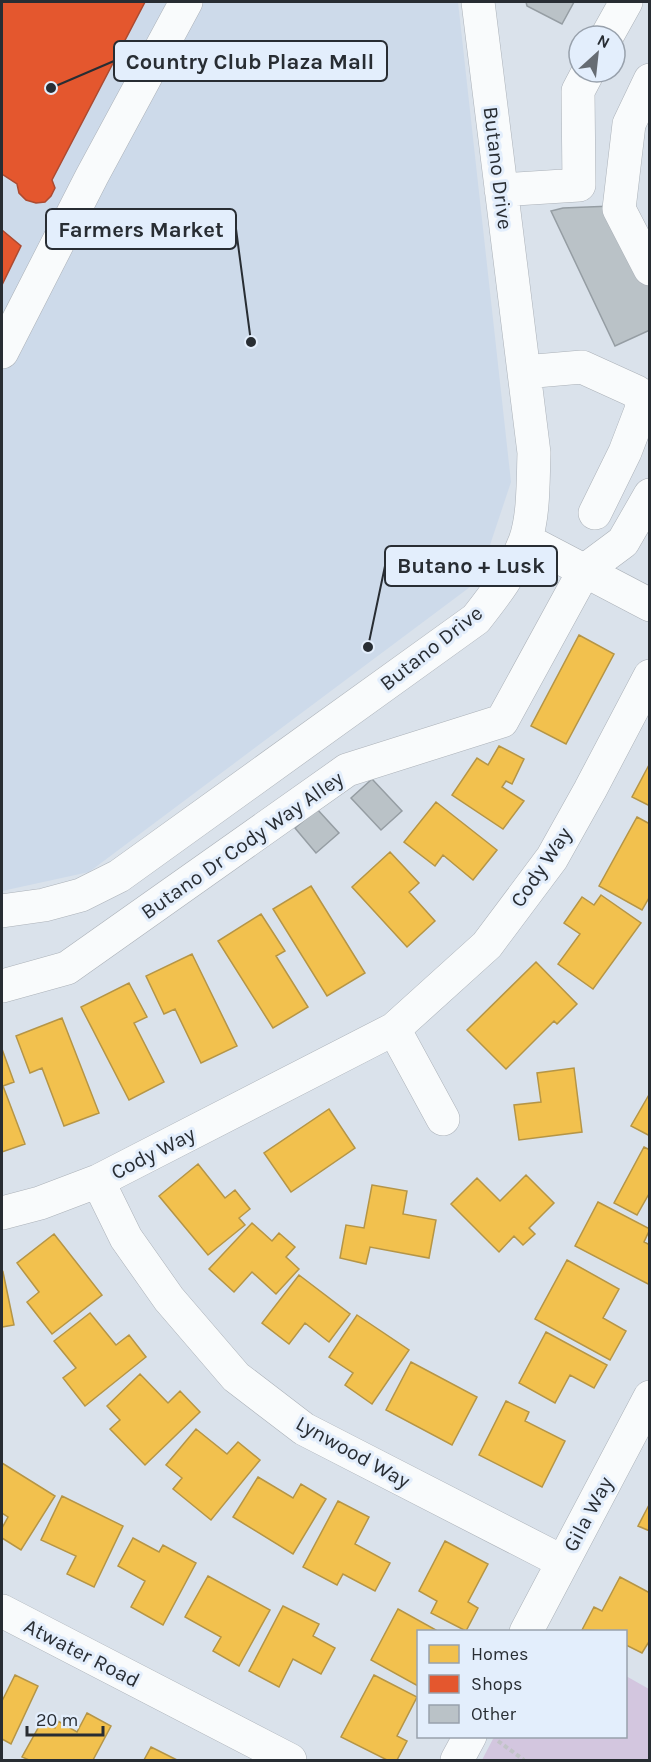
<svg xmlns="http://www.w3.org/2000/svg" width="651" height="1762" viewBox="0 0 651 1762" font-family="Karla,sans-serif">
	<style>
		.built { fill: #cddaea }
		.green { fill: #d3c6df }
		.homes { fill: #f2c14e; stroke: #b59546; stroke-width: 1.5 }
		.shops { fill: #e4572e; stroke: #ac4a30; stroke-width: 1.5 }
		.building { fill: #bac2c7; stroke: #959da3; stroke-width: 1.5 }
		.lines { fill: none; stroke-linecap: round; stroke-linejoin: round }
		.minor-casing { stroke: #abb1b8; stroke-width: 34 }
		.path { stroke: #c1c3c7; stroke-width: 4; stroke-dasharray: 4.5 3; stroke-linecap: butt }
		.minor { stroke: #f9fbfc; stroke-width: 33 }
		.labels { text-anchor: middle; stroke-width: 6; stroke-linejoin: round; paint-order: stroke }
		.street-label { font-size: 21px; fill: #282d33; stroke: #e3eefc }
		.leader { fill: none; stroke: #282d33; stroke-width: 2 }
		.callout-dot { fill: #282d33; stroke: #e3eefc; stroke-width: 2 }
		.callout { fill: #e3eefc; stroke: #282d33; stroke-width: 2 }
		.callout-label { font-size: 22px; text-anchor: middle; font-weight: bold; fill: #282d33 }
	</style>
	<rect width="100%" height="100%" fill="#dae2eb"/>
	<path class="built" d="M2,2H458L511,482L478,581L89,872L2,891Z"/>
	<path class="green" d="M626,1676L649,1689V1760H482L494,1737L626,1736Z"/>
	<path class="homes" d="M579,635L614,654L566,744L531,726Z
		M499,746L524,759L512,784L506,781L502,787L524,801L503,829L452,795L477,758L488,765Z
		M650,763V806L632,797Z
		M436,802L497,850L473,880L443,855L435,866L404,842Z
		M637,817L650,824V896L642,910L599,886Z
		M390,852L419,883L409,892L435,921L407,947L352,887Z
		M311,886L365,973L327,996L273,909Z
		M601,895L641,923L593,989L558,964L580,934L564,923L582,897L594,905Z
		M261,914L285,951L276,956L308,1007L273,1028L218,941Z
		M192,954L237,1046L201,1063L175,1009L164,1014L146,976Z
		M536,962L577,1004L557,1024L554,1021L506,1069L467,1030Z
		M129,983L147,1017L134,1023L164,1082L129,1100L81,1007Z
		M62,1018L99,1113L64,1126L42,1068L30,1073L16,1036Z
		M2,1049L14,1082L3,1086L25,1144L2,1152Z
		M574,1068L582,1132L519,1140L514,1105L541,1102L537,1073Z
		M650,1093V1136L631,1126Z
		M329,1109L355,1148L291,1192L264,1153Z
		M644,1147L650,1150V1192L637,1215L614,1203Z
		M198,1164L225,1198L235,1190L250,1209L239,1218L245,1225L208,1255L159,1196Z
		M526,1175L554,1203L529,1228L535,1234L523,1245L514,1236L499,1252L451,1204L477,1178L500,1201Z
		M372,1185L407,1191L403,1214L436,1220L429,1258L370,1247L366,1264L340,1258L346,1225L364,1228Z
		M598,1202L650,1229L644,1242L650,1245V1285L575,1246Z
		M252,1223L272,1241L279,1233L295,1247L286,1257L299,1269L276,1294L252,1272L234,1292L209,1269Z
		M54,1234L102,1295L52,1334L27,1302L39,1292L17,1263Z
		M567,1260L619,1289L603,1318L626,1331L610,1360L535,1319Z
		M3,1272L14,1325L2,1327V1273Z
		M299,1275L350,1314L329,1342L305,1323L289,1344L262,1323Z
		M90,1313L116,1345L129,1335L146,1357L85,1406L63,1378L76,1368L54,1341Z
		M357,1315L409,1350L372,1404L345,1385L353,1373L329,1357Z
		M546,1332L607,1365L594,1388L570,1375L555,1403L519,1383Z
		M411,1362L477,1397L452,1445L386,1410Z
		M140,1374L168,1403L180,1391L200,1412L145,1465L110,1429L120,1420L107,1406Z
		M506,1401L529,1412L525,1421L565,1441L542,1487L479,1455Z
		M196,1429L227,1454L238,1442L260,1460L211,1520L173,1489L182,1478L166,1465Z
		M2,1463L55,1496L21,1550L2,1538V1528L8,1517L2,1513Z
		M258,1477L293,1498L301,1484L326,1499L293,1554L233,1517Z
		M62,1496L123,1526L94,1587L67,1574L76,1556L41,1540Z
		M338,1501L369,1517L355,1544L390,1563L375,1591L343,1574L337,1585L303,1567Z
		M650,1503V1531L638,1526Z
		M133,1538L159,1552L163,1545L196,1563L163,1625L131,1607L145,1581L118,1566Z
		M445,1541L488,1564L468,1602L478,1608L466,1631L431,1613L437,1601L419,1591Z
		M208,1576L270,1610L239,1666L213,1651L221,1637L185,1617Z
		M620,1577L650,1593V1640L642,1653L626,1645V1632L582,1630L594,1607L602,1611Z
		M283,1606L319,1624L313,1636L335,1648L321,1674L293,1659L279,1687L249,1671Z
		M398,1609L436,1630L435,1632H418V1686L371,1660Z
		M15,1675L38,1686L11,1744L2,1739V1698L3,1699Z
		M374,1675L417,1697L397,1736L407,1741L397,1760H387L341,1737Z
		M87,1713L111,1726L93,1760H29L22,1757L42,1721L55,1728L58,1721L77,1732Z
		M151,1747L177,1760H144Z"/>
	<path class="shops" d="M2,2H145L52,180L55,188L51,196L45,202L36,203L26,200L19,193L17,184L2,174Z
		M2,230L21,246L2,285Z"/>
	<path class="building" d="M526,2H574L562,24L527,6Z
		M612,206L650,286V330L615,346L551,211L563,208Z
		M372,779L402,811L381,830L351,798Z
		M317,809L339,833L316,853L295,828Z"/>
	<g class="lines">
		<defs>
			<path id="minor" d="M607,36L626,2
				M650,80L629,124L619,209L650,269
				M501,190L579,185L578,91L588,72
				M2,352L92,176L186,2
				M524,372L582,367L637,392L643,405L625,452L595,513
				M526,540L650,605
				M2,911L44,905L81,895L119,876L476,619C495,595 514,570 525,541C534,517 533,479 534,453L478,2
				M2,986L67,968L347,770L502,721L584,571L623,542L650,495
				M394,1029L443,1119
				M98,1181L126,1238L169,1299L236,1377L304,1429L563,1562
				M2,1213L40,1203L98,1181L394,1029L487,945L552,858L590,790L650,676
				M2,1611L290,1760
				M526,1632L650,1397
				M457,1760L470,1736"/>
		</defs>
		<use href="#minor" class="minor-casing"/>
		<path class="path" d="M498,1741L524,1760"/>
		<use href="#minor" class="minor"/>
	</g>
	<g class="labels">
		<g class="street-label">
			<text transform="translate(498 168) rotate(83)" y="7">Butano Drive</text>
			<text transform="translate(431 648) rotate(-38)" y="7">Butano Drive</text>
			<text transform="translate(242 845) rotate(-35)" y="7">Butano Dr Cody Way Alley</text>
			<text transform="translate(541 867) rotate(-56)" y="7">Cody Way</text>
			<text transform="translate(153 1153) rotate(-27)" y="7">Cody Way</text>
			<text transform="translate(353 1452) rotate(29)" y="7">Lynwood Way</text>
			<text transform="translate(588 1514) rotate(-62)" y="7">Gila Way</text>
			<text transform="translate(82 1653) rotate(27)" y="7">Atwater Road</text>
		</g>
	</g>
	<path class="leader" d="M51 88L114 61M251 342L236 229M368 647L385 566"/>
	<g class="callout-dot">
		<circle cx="51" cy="88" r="6"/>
		<circle cx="251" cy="342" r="6"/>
		<circle cx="368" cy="647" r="6"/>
	</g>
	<g class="callout">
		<rect x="114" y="41" width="273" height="40" rx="6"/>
		<rect x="46" y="209" width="190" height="40" rx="6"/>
		<rect x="385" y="546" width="172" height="40" rx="6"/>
	</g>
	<g class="callout-label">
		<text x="250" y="69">Country Club Plaza Mall</text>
		<text x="141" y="237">Farmers Market</text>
		<text x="471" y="573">Butano + Lusk</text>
	</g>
	<rect width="651" height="1762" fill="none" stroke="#282d33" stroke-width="6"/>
	<rect x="417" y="1630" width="210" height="108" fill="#e3eefc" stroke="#98a1ac" stroke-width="1.5"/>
	<rect x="429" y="1645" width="30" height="18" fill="#f2c14e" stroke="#98a1ac" stroke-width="1.5"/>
	<text x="471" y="1660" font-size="18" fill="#282d33">Homes</text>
	<rect x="429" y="1675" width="30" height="18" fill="#e4572e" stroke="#98a1ac" stroke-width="1.5"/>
	<text x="471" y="1690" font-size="18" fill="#282d33">Shops</text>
	<rect x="429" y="1705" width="30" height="18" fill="#bac2c7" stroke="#98a1ac" stroke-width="1.5"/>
	<text x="471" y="1720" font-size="18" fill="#282d33">Other</text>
	<g transform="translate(597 54) rotate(27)"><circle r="28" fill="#e3eefc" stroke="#98a1ac" stroke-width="1.5"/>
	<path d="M0-4.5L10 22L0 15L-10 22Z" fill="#666c73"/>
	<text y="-9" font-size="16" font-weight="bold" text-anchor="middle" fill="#282d33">N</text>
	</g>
	<path d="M27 1726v9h76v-9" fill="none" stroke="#282d33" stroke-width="3"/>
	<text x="36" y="1726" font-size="18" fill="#282d33" stroke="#e3eefc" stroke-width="4.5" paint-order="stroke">20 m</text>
</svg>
